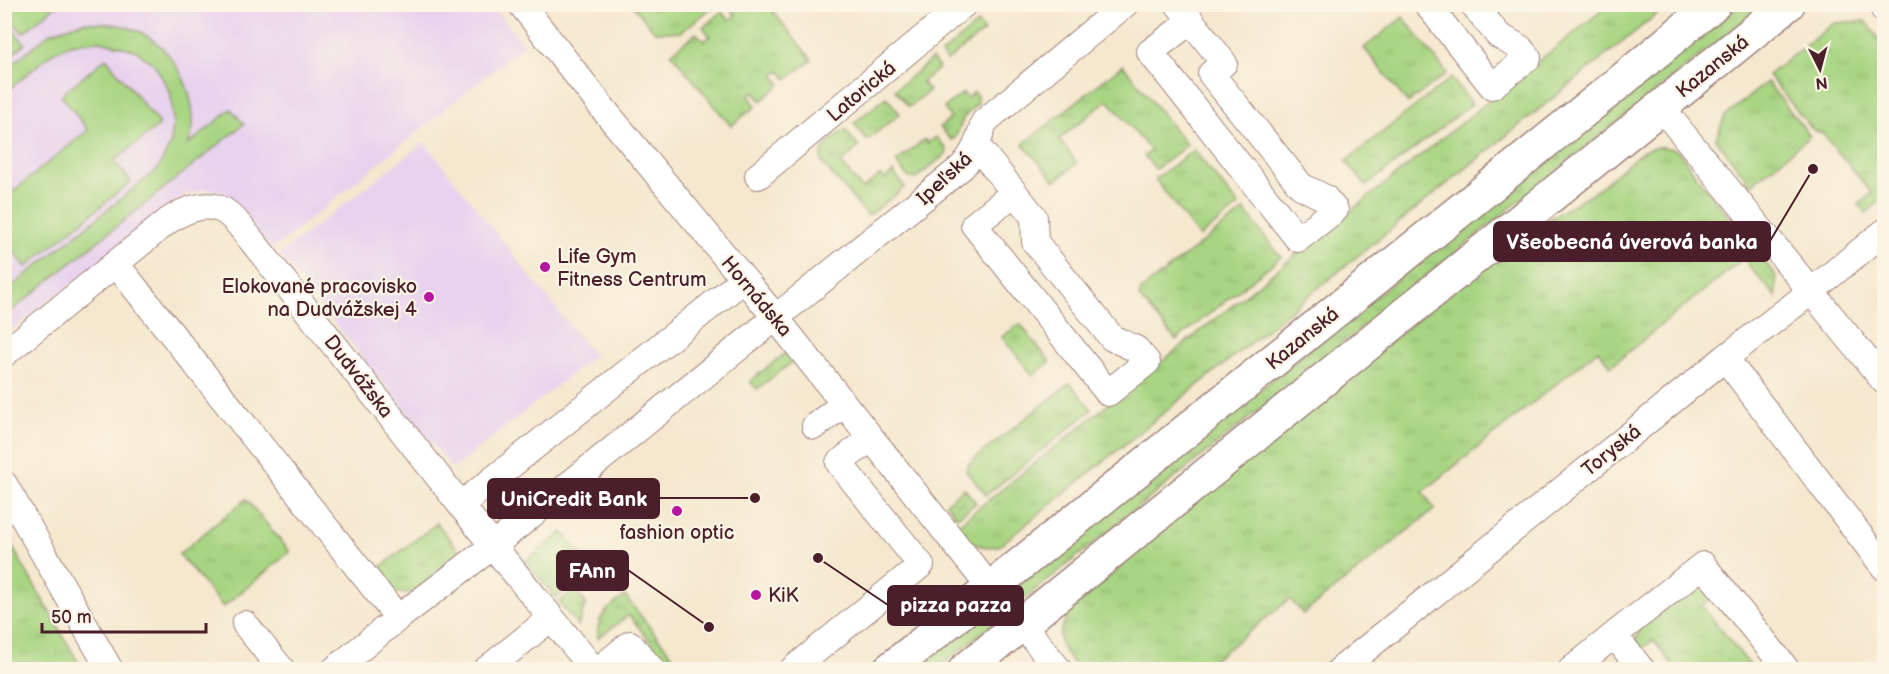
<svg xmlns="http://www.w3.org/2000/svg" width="1889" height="674" viewBox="0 0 1889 674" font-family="'Balsamiq Sans',sans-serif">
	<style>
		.built { fill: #e8d2ee }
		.grass { fill: url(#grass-tufts); stroke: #797a56; stroke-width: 1.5 }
		.pitch { fill: #a8d582; stroke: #797a56; stroke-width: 1.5 }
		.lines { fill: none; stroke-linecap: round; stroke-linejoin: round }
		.minor-casing { stroke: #a0847d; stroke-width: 28 }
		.major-casing { stroke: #a0847d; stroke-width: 36 }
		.minor { stroke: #fff; stroke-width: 26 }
		.major { stroke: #fff; stroke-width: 33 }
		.poi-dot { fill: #b5179e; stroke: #fcf5e5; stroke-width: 2 }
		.labels { text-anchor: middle; stroke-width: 4.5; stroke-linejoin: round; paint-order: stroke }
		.street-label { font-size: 20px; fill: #4a1f2b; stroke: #fcf5e5 }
		.poi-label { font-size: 20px; fill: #4a1f2b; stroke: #fcf5e5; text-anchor: start }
		.leader { fill: none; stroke: #4a1f2b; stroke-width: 2 }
		.callout-dot { fill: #4a1f2b; stroke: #fcf5e5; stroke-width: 2 }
		.callout { fill: #4a1f2b; stroke: #4a1f2b; stroke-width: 2 }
		.callout-label { font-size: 21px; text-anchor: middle; font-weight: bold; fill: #fff }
	</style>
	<defs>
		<pattern id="grass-tufts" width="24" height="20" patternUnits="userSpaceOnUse" patternTransform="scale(1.5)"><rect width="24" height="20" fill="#a8d582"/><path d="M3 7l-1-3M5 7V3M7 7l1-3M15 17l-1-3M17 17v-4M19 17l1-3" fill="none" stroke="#92b670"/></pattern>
	</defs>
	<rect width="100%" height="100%" fill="#fcf5e5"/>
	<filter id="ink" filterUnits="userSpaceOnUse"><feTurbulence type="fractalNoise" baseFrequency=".0167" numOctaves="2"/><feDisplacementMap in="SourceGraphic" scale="12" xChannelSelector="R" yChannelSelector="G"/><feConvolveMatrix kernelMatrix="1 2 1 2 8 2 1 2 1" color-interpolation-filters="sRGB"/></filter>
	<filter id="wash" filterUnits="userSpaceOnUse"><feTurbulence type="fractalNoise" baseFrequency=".008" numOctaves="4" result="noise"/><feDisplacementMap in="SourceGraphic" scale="24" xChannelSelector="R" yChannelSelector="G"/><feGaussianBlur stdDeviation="1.35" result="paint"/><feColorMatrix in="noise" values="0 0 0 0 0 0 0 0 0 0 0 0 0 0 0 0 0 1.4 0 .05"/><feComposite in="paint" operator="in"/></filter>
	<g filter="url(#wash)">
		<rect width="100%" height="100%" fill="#f5e8cf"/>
		<path class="built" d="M5,5H492L524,45L272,250L226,193L206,189L185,195L5,336Z
			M424,142L594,356L453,469L279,255Z"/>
		<path class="grass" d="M632,5H715L681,32H655Z
			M768,5L812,60L787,79L780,71L774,76L781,84L761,101L754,92L749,96L756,106L731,126L671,53L696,33L704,41L710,36L703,27L722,12L729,20L736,15L728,7L731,5Z
			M1609,5H1668L999,546C976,549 970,543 956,526Z
			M1739,5H1763L937,669L911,670Z
			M1403,17L1447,73L1408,103L1364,48Z
			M1865,21L1884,45V198L1866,213L1859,204L1872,193L1822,133L1813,130L1768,75L1834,23Z
			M978,23L984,31L947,61L941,54Z
			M932,59L939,68L922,82L929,91L909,107L895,90Z
			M1123,65L1187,145L1156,169L1144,156L1151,151L1108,100L1059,139L1077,163L1055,181L1023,144Z
			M1451,78L1472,104L1366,186L1346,161Z
			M1767,82L1810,136L1751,185L1716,139L1725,116Z
			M974,92L977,96L978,103L964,117L955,138L951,140L940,127L951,118L944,108L963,93L967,98Z
			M886,97L900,114L867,140L854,123Z
			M845,130L859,147L841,163L862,189L881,175L885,179L893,172L905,187L871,214L867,215L822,163C818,146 834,139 845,130Z
			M936,137L947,150L946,154L915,179L909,178L896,162L925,139L928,143Z
			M1657,147C1677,147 1680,150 1689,167L1776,276V297L1743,259L1611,366L1598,350L1423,492L1435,509L1303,614L1290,599L1202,669H1078C1059,646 1052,639 1071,611L1164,528L1514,240L1597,190L1643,151Z
			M1194,150L1239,206L1199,237L1155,179Z
			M1244,210L1281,257L1176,340L1139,297L1141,290Z
			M1020,324L1050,362L1033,376L1002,337Z
			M788,351L795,360L757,389L750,381Z
			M1070,383L1092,410L986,495L966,471L968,464Z
			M964,488L976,503L957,517L946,503Z
			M246,499L290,552L223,607L179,554Z
			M437,523L462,554L415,591C395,599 386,586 374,572Z
			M563,532L592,568L556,598L525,561Z
			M4,534H5L82,669H11L4,655Z
			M1695,588L1707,589L1714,596L1702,606L1753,669H1676L1653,640L1640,650L1636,639L1640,628Z
			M574,590L586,603L578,626L559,602Z
			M625,596L683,669H672L629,615L598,638C595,617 609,607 625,596Z"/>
		<path class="pitch" d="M4,5L5,4L57,5L23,33L5,12Z
			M4,19L25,44L5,60H4Z
			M83,22C100,23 116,23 133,29C170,43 193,85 193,122C194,129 190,138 188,145L231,109L244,124L5,316V292L158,169L171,143L173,122L171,94L155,65L135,50L100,41L70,44L51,54L5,93V70L50,33Z
			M106,58L160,125L114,161L131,182L26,267L5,241V198L88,130L61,95Z"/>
	</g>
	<g filter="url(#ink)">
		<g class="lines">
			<defs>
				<path id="minor" d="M521,4L605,111L776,318L991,589
					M1178,4L1224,63L1211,74L1301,186L1325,198L1335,210L1298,239L1150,52L1191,21
					M1427,4L1492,86L1528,58L1520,48L1498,35L1473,4
					M1881,4L1884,9
					M1661,107L1884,381
					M977,146L1034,217L1035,242L1112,338L1136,349L1147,362L1108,393L974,225L1014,193
					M758,176L964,4
					M116,264L398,618
					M4,354L168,221C184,210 209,199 227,213C237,220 245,233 253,242L493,546L594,670
					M1725,358L1884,567
					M815,426L844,404
					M4,484L110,670
					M461,505L743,280
					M245,624L282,670
					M1022,624L1059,670
					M1614,635L1703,565L1787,670
					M334,670L398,618L493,546L962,167C975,153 979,140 984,122L1125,4
					M486,670L551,618
					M598,670L630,644L652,670
					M792,670L921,565L839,463L871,438
					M1340,670L1725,358L1799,301L1884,232
					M1571,670L1614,635L1642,670"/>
				<path id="major" d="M889,670L1626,77L1714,4
					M965,670L1788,4"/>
			</defs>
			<use href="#minor" class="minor-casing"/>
			<use href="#major" class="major-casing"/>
			<use href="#minor" class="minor"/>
			<use href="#major" class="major"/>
		</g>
	</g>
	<g class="poi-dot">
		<circle cx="545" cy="267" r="6"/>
		<circle cx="429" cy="297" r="6"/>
		<circle cx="677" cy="511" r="6"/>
		<circle cx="756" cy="595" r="6"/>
	</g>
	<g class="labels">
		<g class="street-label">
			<text transform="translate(1712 66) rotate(-39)" y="7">Kazanská</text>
			<text transform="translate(861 91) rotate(-40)" y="7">Latorická</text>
			<text transform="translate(944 178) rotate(-43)" y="7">Ipeľská</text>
			<text transform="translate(757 296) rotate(50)" y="7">Hornádska</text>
			<text transform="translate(1302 338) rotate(-39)" y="7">Kazanská</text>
			<text transform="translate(359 376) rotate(52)" y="7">Dudvážska</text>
			<text transform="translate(1611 450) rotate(-39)" y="7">Toryská</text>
		</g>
		<g class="poi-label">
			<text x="557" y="263">Life Gym<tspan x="557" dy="23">Fitness Centrum</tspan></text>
			<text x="417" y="293" text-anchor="end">Elokované pracovisko<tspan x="417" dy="23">na Dudvážskej 4</tspan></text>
			<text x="677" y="539" text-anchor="middle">fashion optic</text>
			<text x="768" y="602">KiK</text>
		</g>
	</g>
	<path class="leader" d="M1813 169L1770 241M755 498L659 498M709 627L628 570M818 558L888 605"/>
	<g class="callout-dot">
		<circle cx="1813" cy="169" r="6"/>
		<circle cx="755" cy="498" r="6"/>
		<circle cx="709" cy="627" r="6"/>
		<circle cx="818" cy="558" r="6"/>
	</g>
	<g class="callout">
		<rect x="1494" y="222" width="276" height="39" rx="6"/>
		<rect x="488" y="479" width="171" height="39" rx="6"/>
		<rect x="557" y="551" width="71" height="39" rx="6"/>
		<rect x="888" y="586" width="135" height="39" rx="6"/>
	</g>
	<g class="callout-label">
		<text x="1632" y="249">Všeobecná úverová banka</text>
		<text x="574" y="506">UniCredit Bank</text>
		<text x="592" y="578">FAnn</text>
		<text x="956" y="612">pizza pazza</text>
	</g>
	<rect width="1889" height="674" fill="none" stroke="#fcf5e5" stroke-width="24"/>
	<g transform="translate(1820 69) rotate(174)" stroke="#fcf5e5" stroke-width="4.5" paint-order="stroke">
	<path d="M0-4.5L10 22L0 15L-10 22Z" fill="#4a1f2b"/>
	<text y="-9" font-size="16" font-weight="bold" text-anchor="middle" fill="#4a1f2b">N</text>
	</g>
	<path d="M42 623v9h164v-9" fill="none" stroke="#4a1f2b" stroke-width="3"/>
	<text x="51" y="623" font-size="18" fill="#4a1f2b" stroke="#fcf5e5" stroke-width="4.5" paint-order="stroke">50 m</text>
</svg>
